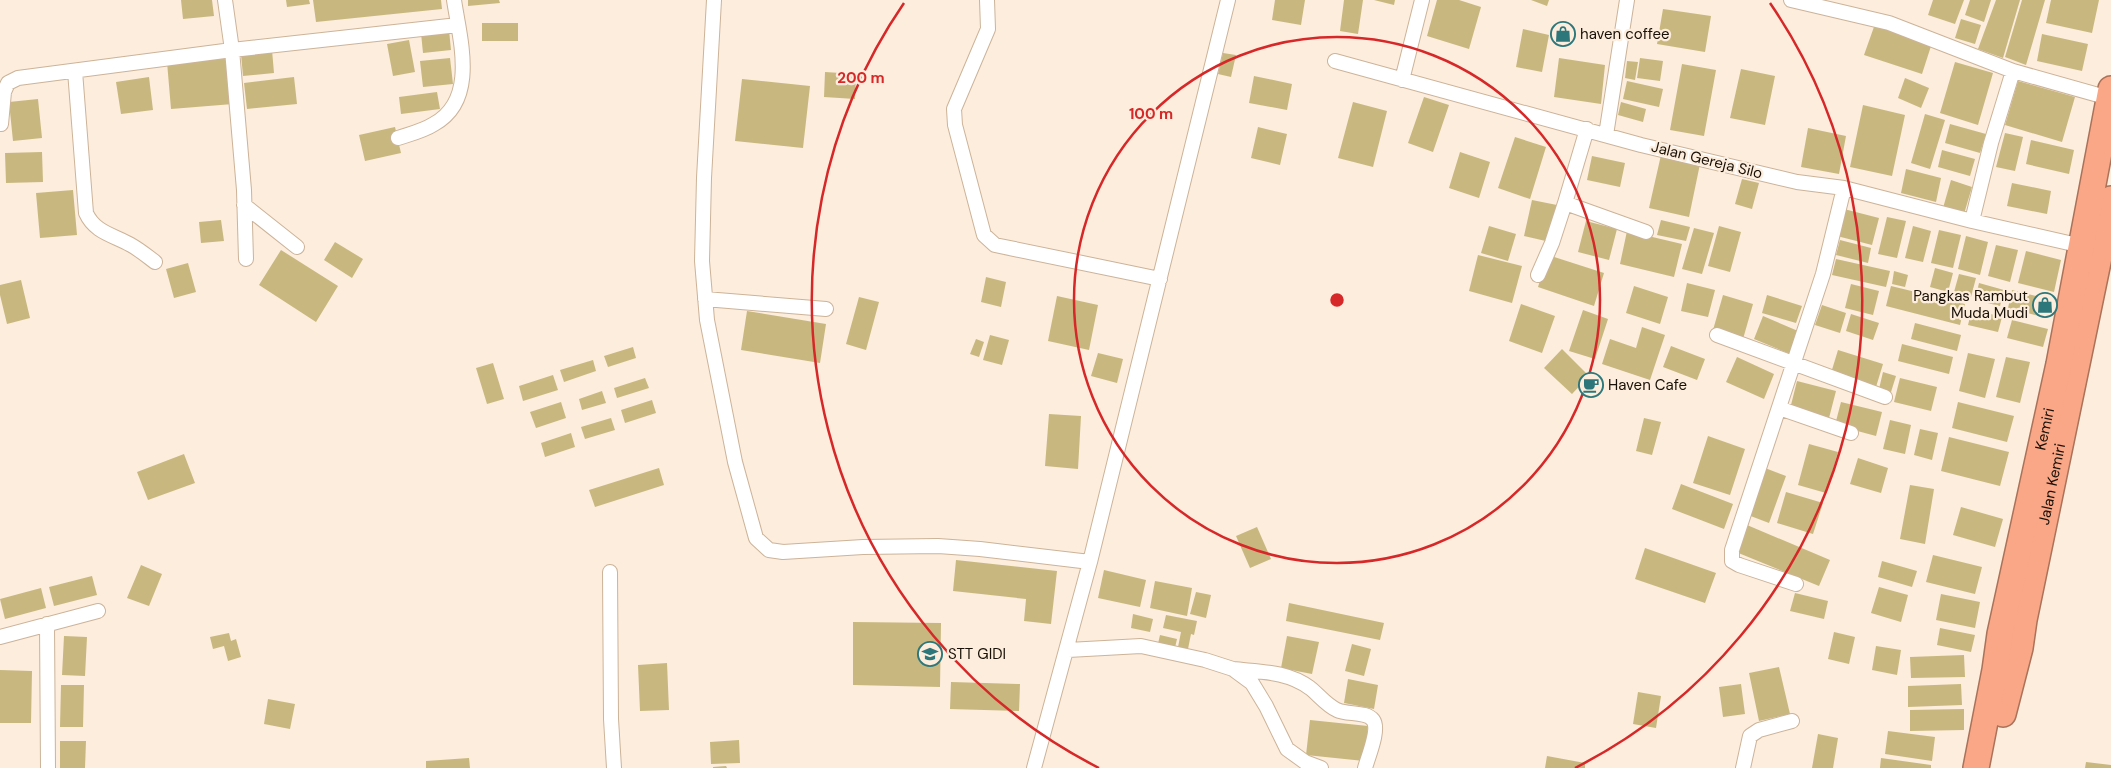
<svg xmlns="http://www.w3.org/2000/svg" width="2111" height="768" viewBox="0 0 2111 768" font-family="'DM Sans',sans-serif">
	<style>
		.building { fill: #c8b87f }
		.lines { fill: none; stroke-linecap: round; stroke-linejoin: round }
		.street-casing { stroke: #ccb399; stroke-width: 16 }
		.highway-casing { stroke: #ab725a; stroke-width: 28 }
		.street { stroke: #fff; stroke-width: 14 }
		.highway { stroke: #f9a787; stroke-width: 25 }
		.ring { fill: none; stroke: #d62828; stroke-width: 2.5 }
		.labels { text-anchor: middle; stroke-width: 4.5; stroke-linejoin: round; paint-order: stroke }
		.poi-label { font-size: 15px; fill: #191007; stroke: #fdeddd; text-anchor: start }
		.street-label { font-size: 15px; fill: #191007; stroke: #fdeddd }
		.centre { fill: #d62828; stroke: #fdeddd; stroke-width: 2.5 }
		.ring-label { font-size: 15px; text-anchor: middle; font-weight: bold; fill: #d62828; stroke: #fdeddd; stroke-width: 4.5; stroke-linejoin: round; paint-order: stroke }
	</style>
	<rect width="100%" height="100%" fill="#fdeddd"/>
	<path class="building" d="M181,0H212L214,16L183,19Z
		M286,0H309L310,4L287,7Z
		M313,0H441L442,9L316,22Z
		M468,0H499L500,3L468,6Z
		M1275,0H1305L1301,25L1272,20Z
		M1344,0H1363L1358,34L1340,31Z
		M1374,0H1395L1394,5Z
		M1437,0H1459L1481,7L1469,49L1427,36Z
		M1531,0H1549L1547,6Z
		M1933,0H1964L1955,24L1928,15Z
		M1970,0H1991L1984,22L1965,15Z
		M1996,0H2020L2003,58L1978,49Z
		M2022,0H2045L2026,65L2005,57Z
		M2051,0H2099L2092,33L2046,23Z
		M1663,9L1711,16L1705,52L1657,44Z
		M1961,19L1981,25L1975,44L1955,38Z
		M482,23H518V41H482Z
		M1875,24L1932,43L1922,74L1864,55Z
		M1523,29L1549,35L1542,72L1516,67Z
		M449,30L451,50L423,53L421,33Z
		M2042,34L2088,44L2082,71L2037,61Z
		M409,40L415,72L393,76L387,44Z
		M272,50L274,73L243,76L241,54Z
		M1223,53L1236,55L1231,77L1218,74Z
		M229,57L233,104L171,109L167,62Z
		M450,58L453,84L423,87L420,61Z
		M1559,58L1605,65L1601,104L1554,97Z
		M1640,58L1663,61L1660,81L1637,78Z
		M1627,61L1638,62L1635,80L1625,78Z
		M1955,62L1993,73L1978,125L1940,113Z
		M1682,64L1716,70L1704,136L1670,130Z
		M1741,69L1775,76L1765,125L1730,118Z
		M825,72L856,74L855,99L824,97Z
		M1254,76L1292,84L1287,110L1249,103Z
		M149,77L153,110L121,114L116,82Z
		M294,77L297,104L247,109L244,83Z
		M1905,78L1929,88L1921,108L1898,98Z
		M742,79L810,86L803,148L735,141Z
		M1627,81L1663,89L1659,107L1623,99Z
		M2018,81L2075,97L2062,142L2005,125Z
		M437,92L440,109L401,114L399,97Z
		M1424,97L1449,105L1433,152L1408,143Z
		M38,99L42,138L13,141L9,102Z
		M1353,102L1387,111L1373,167L1338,158Z
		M1621,102L1646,109L1643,122L1618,115Z
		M1863,105L1905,115L1892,176L1850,167Z
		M1925,114L1945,120L1930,169L1911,163Z
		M1950,124L1986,134L1980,153L1945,143Z
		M395,127L401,153L365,161L359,135Z
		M1258,127L1287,134L1280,165L1251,158Z
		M1808,128L1846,136L1839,174L1801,167Z
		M2005,133L2023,137L2015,171L1996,167Z
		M1515,137L1546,147L1530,199L1498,188Z
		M2031,140L2074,150L2069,174L2026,164Z
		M1942,150L1975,159L1970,176L1938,167Z
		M42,152L43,182L6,183L5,153Z
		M1460,152L1490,162L1479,198L1449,188Z
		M1661,155L1700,164L1689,217L1649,208Z
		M1592,156L1625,163L1620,187L1587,180Z
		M1906,169L1941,178L1936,202L1901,193Z
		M1742,179L1759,183L1752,209L1735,204Z
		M1951,180L1972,187L1964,214L1943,208Z
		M2012,183L2051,191L2047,214L2007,206Z
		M73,190L77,235L40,238L36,193Z
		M1532,200L1557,205L1550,242L1524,236Z
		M1844,209L1879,218L1872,245L1837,236Z
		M1887,217L1906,221L1897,258L1878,254Z
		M221,220L224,241L201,243L199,222Z
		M1661,220L1690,227L1686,241L1657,235Z
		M1586,221L1617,229L1609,260L1578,252Z
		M1489,226L1516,234L1508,261L1481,253Z
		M1719,226L1741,232L1730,272L1708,266Z
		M1913,226L1931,231L1923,262L1905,258Z
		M1694,228L1714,233L1702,274L1682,269Z
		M1939,230L1961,235L1953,268L1931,263Z
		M1627,231L1682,244L1674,277L1620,264Z
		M1966,236L1988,242L1980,275L1958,269Z
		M1840,240L1871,248L1868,263L1836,255Z
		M335,242L363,259L352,278L324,260Z
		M1996,245L2018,250L2010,282L1988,276Z
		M281,250L338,286L316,322L259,285Z
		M2026,251L2061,260L2054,292L2018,283Z
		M1478,255L1522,266L1512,303L1469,291Z
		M1548,255L1604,273L1594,306L1538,287Z
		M1836,259L1890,271L1886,287L1832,275Z
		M188,263L196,292L174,298L166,269Z
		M1935,268L1953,273L1948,292L1930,287Z
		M1894,271L1908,275L1905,287L1892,284Z
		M1959,274L1976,278L1971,297L1954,292Z
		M986,277L1006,282L1001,307L981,302Z
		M21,280L30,318L7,324L0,295V285Z
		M1687,283L1715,290L1708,317L1681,311Z
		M1979,283L2004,290L2000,306L1975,300Z
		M1851,284L1879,291L1873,315L1845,308Z
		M1634,286L1668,297L1660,324L1626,313Z
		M1891,286L1965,304L1960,325L1886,306Z
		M2012,290L2052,300L2047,318L2008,308Z
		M1723,295L1753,304L1743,339L1713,330Z
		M1767,295L1802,306L1796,323L1762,313Z
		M1057,296L1098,305L1089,350L1048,341Z
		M859,297L879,302L866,350L846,344Z
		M1521,304L1555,316L1542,353L1509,341Z
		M1822,305L1846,313L1840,333L1815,325Z
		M1972,309L2002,317L1998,332L1968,325Z
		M1583,310L1608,319L1595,359L1569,351Z
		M747,311L826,324L820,363L741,350Z
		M1851,314L1879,323L1873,340L1846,331Z
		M1763,316L1798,331L1790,354L1754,339Z
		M2012,320L2048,329L2043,347L2007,338Z
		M1915,323L1961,335L1957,351L1911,339Z
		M1642,327L1665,335L1650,380L1602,364L1610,339L1636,348Z
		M990,335L1009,340L1002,365L983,360Z
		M976,339L984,342L979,357L970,354Z
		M1902,344L1953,357L1949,374L1898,361Z
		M1671,346L1705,359L1697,380L1663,367Z
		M633,347L636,358L608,367L604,356Z
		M1562,349L1589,376L1572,394L1544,368Z
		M1838,350L1883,364L1876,387L1831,373Z
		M1098,353L1123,359L1117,383L1091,376Z
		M1968,353L1995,359L1985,398L1959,391Z
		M1737,357L1774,374L1764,399L1726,382Z
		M2006,357L2030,362L2020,403L1996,397Z
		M593,360L596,371L564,382L560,370Z
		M493,363L504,399L487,404L476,368Z
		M1883,372L1896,376L1891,392L1879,389Z
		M553,375L558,390L523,401L519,386Z
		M645,378L649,388L617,398L614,388Z
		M1900,378L1937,387L1931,411L1894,402Z
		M1797,381L1836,391L1829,418L1790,409Z
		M602,391L606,403L582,410L579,399Z
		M652,400L656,413L625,423L621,410Z
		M561,402L566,418L536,428L530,412Z
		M1841,402L1882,412L1876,436L1835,425Z
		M1958,402L2014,416L2007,442L1952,428Z
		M1049,414L1081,416L1078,469L1045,466Z
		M611,418L615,430L585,439L581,427Z
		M1644,418L1661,422L1652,455L1636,451Z
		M1890,420L1911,425L1905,454L1883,449Z
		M1920,429L1938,433L1932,460L1914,455Z
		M571,433L575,447L545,457L541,443Z
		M1708,436L1745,449L1730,495L1693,483Z
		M1949,437L2009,452L2000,486L1941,471Z
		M1809,444L1838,452L1826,493L1798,485Z
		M184,454L195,483L148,500L137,472Z
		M1858,458L1888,468L1881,493L1850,484Z
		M659,468L664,485L595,507L589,490Z
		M1765,468L1786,476L1769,523L1748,515Z
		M1681,484L1733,504L1724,529L1672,509Z
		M1910,485L1934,489L1925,544L1900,539Z
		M1786,492L1823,503L1813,534L1777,523Z
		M1961,507L2003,519L1995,547L1953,535Z
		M1747,525L1830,560L1819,586L1736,552Z
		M1257,527L1271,559L1250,568L1236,536Z
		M1645,548L1716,573L1705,603L1635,579Z
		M1933,555L1982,567L1975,594L1926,582Z
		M956,560L1057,571L1051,624L1024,621L1026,599L953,591Z
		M1882,561L1917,571L1912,587L1878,577Z
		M141,565L162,574L149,606L127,598Z
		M1104,570L1146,580L1140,607L1098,598Z
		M92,576L97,595L54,606L49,587Z
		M1155,581L1192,588L1187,616L1150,608Z
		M1879,587L1908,595L1901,622L1871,613Z
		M41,588L46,608L5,619L0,599Z
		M1196,592L1211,595L1206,618L1190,614Z
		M1795,593L1828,601L1824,619L1790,611Z
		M1941,594L1980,602L1975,628L1936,620Z
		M1289,603L1384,623L1380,640L1286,621Z
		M1133,614L1153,619L1150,632L1131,628Z
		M1166,615L1197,621L1194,635L1191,634L1188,649L1178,647L1181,632L1163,628Z
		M853,622L941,623L940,687L853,685Z
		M1940,628L1975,635L1971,652L1937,645Z
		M1834,632L1855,637L1849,664L1828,659Z
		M229,633L231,641L236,639L241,657L228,661L224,646L213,649L210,637Z
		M1160,635L1177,639L1174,652L1157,648Z
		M64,636L87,637L85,676L62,675Z
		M1287,636L1319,642L1312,674L1281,668Z
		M1352,644L1371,649L1364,676L1345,671Z
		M1876,646L1901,650L1897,675L1872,670Z
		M1964,655L1965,677L1911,678L1910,657Z
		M667,663L669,710L640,711L638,665Z
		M1779,667L1790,714L1759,721L1749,673Z
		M0,670L32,671L31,723H0Z
		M1348,679L1378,685L1374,709L1344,703Z
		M951,682L1020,684L1019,711L950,709Z
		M1741,684L1745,714L1723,717L1719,687Z
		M1961,684L1962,705L1908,707V686Z
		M61,685H84L83,727H60Z
		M1638,692L1661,696L1656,728L1633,724Z
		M268,699L295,704L290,729L264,724Z
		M1964,709V730L1910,731V710Z
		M1310,720L1368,726L1364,761L1306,755Z
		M1888,731L1935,737L1932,761L1885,754Z
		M1818,734L1838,738L1833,768H1812Z
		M739,740L740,763L711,764L710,742Z
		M60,741H86L85,768H60Z
		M1547,756L1585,763V768H1545Z
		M469,758L470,768H426V761Z
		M1881,758L1931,765V768H1880Z
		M2086,762L2111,765V768H2085Z
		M726,766L727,768H713V767Z"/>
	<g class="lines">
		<defs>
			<path id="street" d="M225,0L232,50L458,25
				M714,0L704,178L702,261L707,320L735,462L756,538L769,550L783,552L863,547L938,546L980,549L1090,562
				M987,0L988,29L954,109L955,125L984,235L995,245L1160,279
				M1791,0L1889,23L2013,71L2109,98
				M1335,61L1641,145L1797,182L1844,188L1972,221L2082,246
				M75,71L86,213C95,233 114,235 131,245C140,250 147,256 155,262
				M1402,80L1422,0
				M1,124L4,92L8,83L18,78L232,50L244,190L246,259
				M1587,129L1565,203L1646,232
				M1606,135L1627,0
				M398,138C410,134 423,131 434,124C478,100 460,40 454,0
				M244,205L297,247
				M1972,221L1991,143L2013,71
				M1538,275L1552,243L1565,203
				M705,299L826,309
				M1717,335L1885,397
				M1779,408L1851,433
				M610,572L611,719L614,768
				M1796,584L1739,565L1732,561V550L1823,274L1844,188
				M47,624L48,768
				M0,637L98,611
				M1068,650L1141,646L1205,660L1233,669L1252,683L1266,706L1287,749L1305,762L1321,768
				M1233,669C1260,672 1287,671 1310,688C1319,695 1326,705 1337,710C1347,715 1366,711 1373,720C1380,729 1368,757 1365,768
				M1034,768L1090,562L1228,0
				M1743,768L1750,736L1759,730L1792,721"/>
			<g id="highway">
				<path id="s1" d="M2003,714L2020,648L2024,620L2111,199"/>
				<path id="s2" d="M1976,768L1995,670L2000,634L2059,364L2111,89"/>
			</g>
		</defs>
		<use href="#street" class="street-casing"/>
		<use href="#highway" class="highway-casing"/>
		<use href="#street" class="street"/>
		<use href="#highway" class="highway"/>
	</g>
	<g class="ring">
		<circle cx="1337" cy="300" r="263"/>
		<path d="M1099 768A525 525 0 0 1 904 3M1770 3A525 525 0 0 1 1575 768"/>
	</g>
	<defs>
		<symbol id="shop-ring" viewBox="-11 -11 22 22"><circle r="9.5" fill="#fdeddd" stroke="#2d777a" stroke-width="1.5"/><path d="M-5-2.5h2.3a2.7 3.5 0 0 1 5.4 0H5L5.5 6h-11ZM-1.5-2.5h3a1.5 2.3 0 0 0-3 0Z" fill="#2d777a"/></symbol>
		<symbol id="cafe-ring" viewBox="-11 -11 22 22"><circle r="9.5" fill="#fdeddd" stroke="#2d777a" stroke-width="1.5"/><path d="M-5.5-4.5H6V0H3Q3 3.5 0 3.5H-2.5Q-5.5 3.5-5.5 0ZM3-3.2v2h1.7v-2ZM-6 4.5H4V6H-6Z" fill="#2d777a"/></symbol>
		<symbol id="university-ring" viewBox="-11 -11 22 22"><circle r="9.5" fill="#fdeddd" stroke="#2d777a" stroke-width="1.5"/><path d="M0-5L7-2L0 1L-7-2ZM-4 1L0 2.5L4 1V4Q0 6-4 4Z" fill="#2d777a"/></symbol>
	</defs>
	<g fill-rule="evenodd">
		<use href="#shop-ring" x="1549" y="20" width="28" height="28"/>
		<use href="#shop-ring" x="2031" y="291" width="28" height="28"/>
		<use href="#cafe-ring" x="1577" y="371" width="28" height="28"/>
		<use href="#university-ring" x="916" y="640" width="28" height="28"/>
	</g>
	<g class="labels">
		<g class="poi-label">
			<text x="1580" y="39">haven coffee</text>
			<text x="2028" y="301" text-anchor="end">Pangkas Rambut<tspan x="2028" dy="17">Muda Mudi</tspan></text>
			<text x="1608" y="390">Haven Cafe</text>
			<text x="948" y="659">STT GIDI</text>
		</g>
		<g class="street-label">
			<text transform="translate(1707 160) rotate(14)" y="5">Jalan Gereja Silo</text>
			<text dy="5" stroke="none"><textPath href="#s2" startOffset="346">Kemiri</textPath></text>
			<text dy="5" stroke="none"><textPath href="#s1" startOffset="235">Jalan Kemiri</textPath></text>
		</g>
	</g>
	<circle cx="1337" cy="300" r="8" class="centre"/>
	<g class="ring-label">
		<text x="861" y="83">200 m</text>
		<text x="1151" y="119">100 m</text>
	</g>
</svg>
